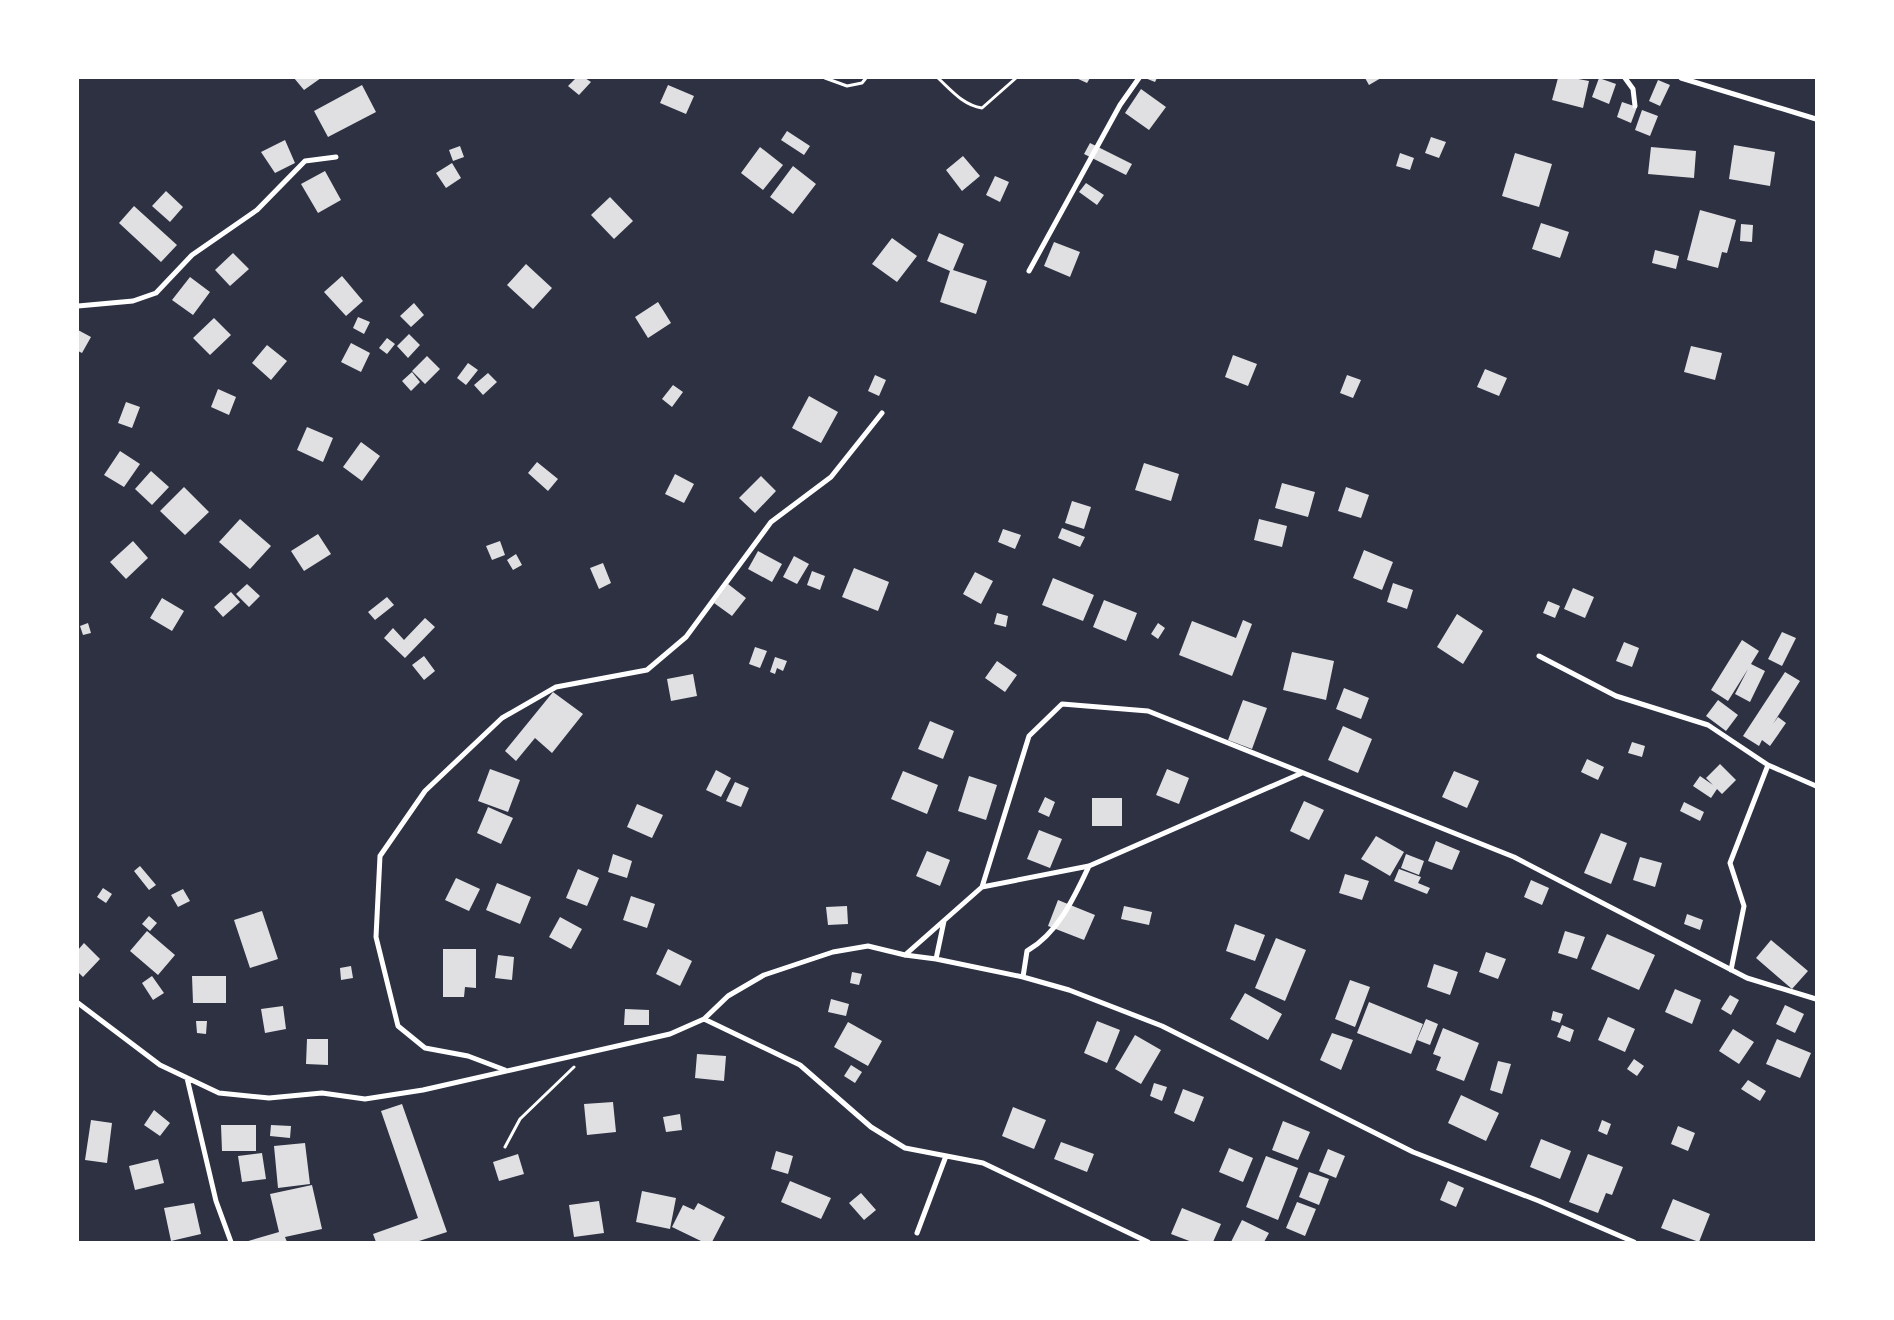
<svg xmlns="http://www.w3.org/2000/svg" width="1894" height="1320" viewBox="0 0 1894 1320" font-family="'DM Sans',sans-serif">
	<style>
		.building { fill: #e0e0e3 }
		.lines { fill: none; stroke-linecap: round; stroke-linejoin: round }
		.path { stroke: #fff; stroke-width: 3 }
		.minor { stroke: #fff; stroke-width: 5 }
	</style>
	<rect width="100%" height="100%" fill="#2d3142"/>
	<path class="building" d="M294,78H321L304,90Z
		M576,78H585L591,82L579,95L568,86Z
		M1076,78H1090L1087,83Z
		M1145,78H1157L1155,82Z
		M1365,78H1381L1369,85Z
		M1558,78H1573L1589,81L1583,108L1552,100Z
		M1599,78L1616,84L1609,104L1592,97Z
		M1658,80L1670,85L1660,106L1649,101Z
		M362,85L376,112L328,137L314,111Z
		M668,85L694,96L686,114L660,103Z
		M1141,89L1166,107L1149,130L1125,113Z
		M1622,102L1637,107L1631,123L1617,117Z
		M1642,110L1658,116L1650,136L1635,130Z
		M787,131L810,146L804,155L781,140Z
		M1431,137L1446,142L1439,158L1425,153Z
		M285,140L295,163L275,173L261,152Z
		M1090,143L1132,164L1126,175L1084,154Z
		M1734,145L1775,152L1770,186L1729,179Z
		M460,146L464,157L453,161L449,150Z
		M760,147L783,165L763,190L741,173Z
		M1651,147L1696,151L1694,178L1648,174Z
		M1400,153L1414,158L1410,170L1396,166Z
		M1515,153L1552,164L1539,207L1502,196Z
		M963,156L980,176L962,191L946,170Z
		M452,163L461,178L446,188L436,173Z
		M793,166L816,184L793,214L770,197Z
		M325,171L341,200L318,213L301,184Z
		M995,176L1009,182L1000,202L986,195Z
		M1086,183L1104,195L1097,205L1079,192Z
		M166,191L183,207L170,222L152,206Z
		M610,197L633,221L614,239L591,215Z
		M134,206L177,245L161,262L119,223Z
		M1700,210L1736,220L1727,253L1722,252L1718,268L1687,260Z
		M1541,223L1569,232L1560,258L1532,249Z
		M1741,224L1753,225L1752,242L1740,241Z
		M939,233L964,244L953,270L987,281L976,314L940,302L950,271L927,261Z
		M892,238L917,256L897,282L872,264Z
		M1054,242L1080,252L1070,277L1044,266Z
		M1655,250L1679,256L1676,269L1652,263Z
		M233,253L249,269L230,286L215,270Z
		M526,264L552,288L533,309L507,285Z
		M342,276L363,301L346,316L324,292Z
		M190,277L210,292L193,315L172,300Z
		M658,302L671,323L648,338L635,317Z
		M414,303L424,315L411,327L400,316Z
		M358,317L370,322L364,334L353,328Z
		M214,318L231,335L210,355L193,338Z
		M78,330L91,337L82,353L78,351Z
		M409,334L420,345L408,358L397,346Z
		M387,338L395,344L387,354L379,348Z
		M351,343L370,353L361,372L341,362Z
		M267,345L287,361L271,380L252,363Z
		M1691,346L1722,353L1715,380L1684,372Z
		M1233,355L1257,364L1248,386L1225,377Z
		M427,356L440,369L425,384L412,371Z
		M468,363L478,370L466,385L457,378Z
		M1485,369L1507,378L1499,396L1477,387Z
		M412,372L420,382L411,391L402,381Z
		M488,373L497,382L483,395L474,385Z
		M875,375L886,380L879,396L868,391Z
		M1347,375L1361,380L1353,398L1340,393Z
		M673,385L683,392L672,407L662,399Z
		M218,389L236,397L229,415L211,407Z
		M809,396L838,412L821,443L792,428Z
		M126,402L140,407L132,428L118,423Z
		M307,427L333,438L323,462L297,450Z
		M361,442L380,456L362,481L343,467Z
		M120,451L140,464L124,487L104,475Z
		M537,462L558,479L548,491L528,473Z
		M1144,463L1179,474L1171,501L1135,490Z
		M151,471L169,487L152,505L135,489Z
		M675,474L694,484L684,503L665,494Z
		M761,476L776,491L755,513L739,498Z
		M1282,483L1315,492L1308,517L1275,508Z
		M184,487L209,512L185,535L160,511Z
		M1346,487L1369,495L1361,518L1338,511Z
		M1072,501L1091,507L1084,529L1065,523Z
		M240,519L271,546L250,569L219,542Z
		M1259,519L1287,526L1282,547L1254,540Z
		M1062,528L1085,537L1080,547L1058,538Z
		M1003,529L1021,535L1015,549L998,542Z
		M318,534L331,554L304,571L291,551Z
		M133,541L148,558L126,579L110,562Z
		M500,541L505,555L492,560L486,546Z
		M1364,550L1393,562L1382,590L1353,578Z
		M758,551L782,564L772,582L748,569Z
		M516,554L522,565L513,570L507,560Z
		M794,556L809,564L797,584L783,577Z
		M603,563L611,583L599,589L590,568Z
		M854,568L889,582L878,611L842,597Z
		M812,571L825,576L820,590L807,585Z
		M975,572L993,581L981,604L963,594Z
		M1053,578L1094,595L1083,621L1042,605Z
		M1393,583L1413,590L1407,609L1387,602Z
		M247,584L260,596L249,607L236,594Z
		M728,584L746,598L732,616L714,603Z
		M1573,588L1594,597L1585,618L1564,609Z
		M231,592L240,602L223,617L214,607Z
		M387,597L394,605L375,620L368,612Z
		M162,598L184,611L172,631L150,618Z
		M1104,600L1137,613L1126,641L1093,627Z
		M1548,601L1560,606L1555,618L1543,613Z
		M997,613L1008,616L1006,627L994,624Z
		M1457,614L1483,631L1463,664L1437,647Z
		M425,618L435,627L405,658L384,638L393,628L404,640Z
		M1243,620L1252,624L1232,676L1179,655L1192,621L1236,638Z
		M88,623L91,633L83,635L80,626Z
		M1158,623L1165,628L1158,639L1151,634Z
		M1782,632L1796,638L1782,666L1768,659Z
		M1742,640L1759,651L1751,664L1765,671L1750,702L1735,694L1748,669L1728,701L1711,690Z
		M1624,642L1639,648L1632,667L1616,661Z
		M755,647L767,651L760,668L749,664Z
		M1292,652L1334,661L1326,700L1283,690Z
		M424,656L435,671L424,680L412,665Z
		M775,657L787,661L783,671L777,668L775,674L770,672Z
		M997,661L1017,675L1005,692L985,678Z
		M1785,672L1800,681L1773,724L1778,717L1786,723L1770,746L1762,740L1759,746L1743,736Z
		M693,674L697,696L671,701L667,679Z
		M1344,688L1369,698L1361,719L1336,709Z
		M553,692L583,714L552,753L535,738L516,761L505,751Z
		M1243,700L1267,708L1252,749L1228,740Z
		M1718,700L1738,715L1726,731L1706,716Z
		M930,721L954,731L943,759L918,749Z
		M1343,726L1372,739L1358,773L1328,760Z
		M1632,742L1645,746L1642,757L1628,753Z
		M1587,759L1604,767L1598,780L1581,772Z
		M1720,764L1736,780L1722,794L1717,789L1711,798L1693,786L1700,776L1713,785L1706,778Z
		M490,769L520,780L508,812L478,801Z
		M1167,769L1189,778L1179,804L1156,795Z
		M716,770L731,778L721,797L706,790Z
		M903,771L938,785L927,814L891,799Z
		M1454,771L1479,781L1467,808L1442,797Z
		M969,776L997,785L986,820L958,811Z
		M735,782L749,788L741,807L726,801Z
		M1045,797L1055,802L1049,817L1038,812Z
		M1092,798H1122V826H1092Z
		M1304,801L1324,810L1309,840L1290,831Z
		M1684,802L1704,812L1700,821L1680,811Z
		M637,804L663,815L652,838L627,827Z
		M488,807L513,818L501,844L477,833Z
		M1039,830L1062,839L1050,868L1027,859Z
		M1601,833L1627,843L1611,884L1584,873Z
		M1376,836L1404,852L1390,876L1361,859Z
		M1436,841L1460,851L1452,870L1428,861Z
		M927,851L950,860L940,886L916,876Z
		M613,854L632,861L627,878L608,872Z
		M1406,854L1424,861L1419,875L1401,868Z
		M1640,857L1662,863L1655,887L1633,880Z
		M140,866L156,885L149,890L134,871Z
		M578,869L599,878L587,906L566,898Z
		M1399,869L1421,877L1418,883L1430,888L1427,894L1394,881Z
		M1345,874L1369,881L1362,900L1339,893Z
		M456,878L480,889L469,911L445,900Z
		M1531,880L1549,888L1542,905L1524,897Z
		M497,883L531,897L520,924L486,910Z
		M103,888L112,894L106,903L97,897Z
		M183,889L190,901L178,907L171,895Z
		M631,896L655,904L647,928L623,920Z
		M1058,900L1095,915L1084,940L1048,926Z
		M847,906L848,924L828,925L826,907Z
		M1124,906L1152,912L1149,925L1121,919Z
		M262,911L278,959L250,968L234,920Z
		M1687,914L1703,920L1700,930L1684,924Z
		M149,916L157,923L150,931L142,924Z
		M560,917L582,929L571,949L549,937Z
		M1235,924L1265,935L1255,961L1226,951Z
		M147,931L175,955L158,975L130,951Z
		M1565,931L1585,937L1577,959L1558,953Z
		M1607,934L1655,955L1639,990L1591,969Z
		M1276,938L1306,950L1285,1001L1255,988Z
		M1771,940L1808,971L1792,989L1756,958Z
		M84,943L100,959L83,977L78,972V950Z
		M443,949H476V988L465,987L464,997H443Z
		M668,949L692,961L680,986L656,974Z
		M1486,952L1506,959L1498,979L1479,972Z
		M498,955L514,957L512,980L495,978Z
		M1434,964L1458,972L1450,995L1427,987Z
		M351,966L353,978L341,980L340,968Z
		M852,972L862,974L859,985L850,983Z
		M152,976L164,993L153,1000L142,983Z
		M192,976H226V1003H193Z
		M1350,980L1370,987L1355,1027L1335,1019Z
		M1675,989L1701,1000L1692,1024L1665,1012Z
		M1245,993L1282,1014L1268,1040L1230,1019Z
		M1730,995L1739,1000L1731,1015L1721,1009Z
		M831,999L849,1004L846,1016L828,1012Z
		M1369,1002L1423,1024L1411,1054L1357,1033Z
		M1785,1005L1804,1014L1795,1033L1776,1024Z
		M283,1006L286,1029L265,1033L261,1009Z
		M625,1009L649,1010V1025H624Z
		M1553,1011L1563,1014L1560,1023L1551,1020Z
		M1608,1017L1635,1029L1625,1052L1598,1040Z
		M1426,1019L1438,1024L1430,1045L1417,1040Z
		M196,1021H207L206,1034L197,1033Z
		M1097,1021L1120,1030L1107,1063L1084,1053Z
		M848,1022L882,1041L868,1066L834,1047Z
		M1562,1025L1574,1030L1570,1042L1557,1037Z
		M1443,1028L1479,1043L1464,1081L1436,1070L1441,1057L1433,1054Z
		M1733,1029L1754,1042L1739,1064L1719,1051Z
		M1332,1033L1353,1040L1341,1070L1320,1060Z
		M1135,1035L1161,1050L1141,1084L1115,1069Z
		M307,1039H328V1065L306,1064Z
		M1777,1039L1811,1053L1800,1078L1766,1064Z
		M697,1054L726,1056L724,1081L695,1078Z
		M1634,1059L1644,1066L1637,1076L1627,1069Z
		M1498,1061L1511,1064L1502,1094L1490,1090Z
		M851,1065L862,1072L855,1083L844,1076Z
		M1748,1080L1766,1091L1760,1101L1741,1089Z
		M1154,1083L1167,1087L1162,1101L1150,1096Z
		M1183,1089L1204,1097L1194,1122L1174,1113Z
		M1461,1095L1499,1113L1486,1141L1448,1123Z
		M613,1102L616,1132L587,1135L584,1104Z
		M402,1104L447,1232L416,1242H376L373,1234L418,1218L381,1111Z
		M1013,1107L1046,1120L1034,1149L1002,1136Z
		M154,1110L170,1123L160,1136L144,1125Z
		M680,1114L682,1130L666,1132L663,1117Z
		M91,1120L112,1123L107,1163L85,1160Z
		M1602,1120L1611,1124L1607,1135L1598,1131Z
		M1283,1121L1310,1132L1298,1160L1272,1150Z
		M221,1125H256V1151H222Z
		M271,1125L291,1126L290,1138L270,1136Z
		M1678,1126L1695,1133L1688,1151L1671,1144Z
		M1541,1139L1571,1151L1560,1179L1530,1167Z
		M1061,1142L1094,1154L1087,1172L1054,1159Z
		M305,1143L310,1184L278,1188L274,1146Z
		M1229,1148L1253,1158L1243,1182L1219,1172Z
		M1328,1149L1345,1156L1336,1178L1319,1171Z
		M776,1151L793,1156L788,1174L771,1169Z
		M262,1153L266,1179L242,1182L238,1156Z
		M518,1154L524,1174L499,1181L493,1162Z
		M1588,1154L1623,1167L1612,1195L1606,1193L1598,1213L1569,1202Z
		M1266,1156L1298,1168L1278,1220L1246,1207Z
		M158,1159L164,1183L135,1190L129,1166Z
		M1309,1172L1329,1179L1319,1205L1299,1197Z
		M790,1181L831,1198L821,1219L781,1202Z
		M1448,1181L1464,1188L1456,1207L1440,1200Z
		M312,1185L322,1229L285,1237L287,1242H245L279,1232L270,1194Z
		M642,1191L676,1198L670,1229L636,1222Z
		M861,1193L876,1210L864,1220L849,1203Z
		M1673,1199L1710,1214L1699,1242L1661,1228Z
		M599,1201L604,1233L574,1237L569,1205Z
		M1297,1202L1316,1209L1305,1236L1286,1228Z
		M194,1203L201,1234L171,1241L164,1208Z
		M698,1203L725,1217L712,1242H703L672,1227L683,1205L694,1210Z
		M1182,1208L1221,1224L1213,1242H1192L1171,1234Z
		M1242,1220L1269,1233L1264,1242H1231Z"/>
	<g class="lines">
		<path class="path" d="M825,78L847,86L862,83L866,78
			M938,78C951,90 963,105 982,108L1016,78
			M505,1147L520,1119L574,1067"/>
		<path class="minor" d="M1625,78L1633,89L1635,106
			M1681,78L1816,119
			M1029,271L1120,105L1139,78
			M78,306L133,301L156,293L192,255L257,210L305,161L336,157
			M1539,656L1616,696L1708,725L1768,765L1816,786
			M982,887L1089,866L1302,773
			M905,955L982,887L1029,736L1062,704L1148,711L1514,857L1747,978L1816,999
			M936,959L944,921
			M1731,970L1744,906L1730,863L1768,765
			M1023,977L1027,951C1058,933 1074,898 1089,866
			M78,1003L160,1065L219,1093L269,1098L322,1093L365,1099L423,1090L670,1034L704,1019L728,996L764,975L833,952L868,946L905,955L936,959L1023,977L1069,990L1162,1026L1413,1152L1539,1201L1634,1242
			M704,1019L800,1065L871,1127L905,1148L983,1163L1148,1242
			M505,1070L468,1056L425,1048L398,1026L376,937L380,856L425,791L502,718L556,687L647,670L686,637L771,522L831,477L882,413
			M187,1078L216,1201L231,1242
			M917,1233L946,1156"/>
	</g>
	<rect width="1894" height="1320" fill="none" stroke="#ffffff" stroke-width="158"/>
</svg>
